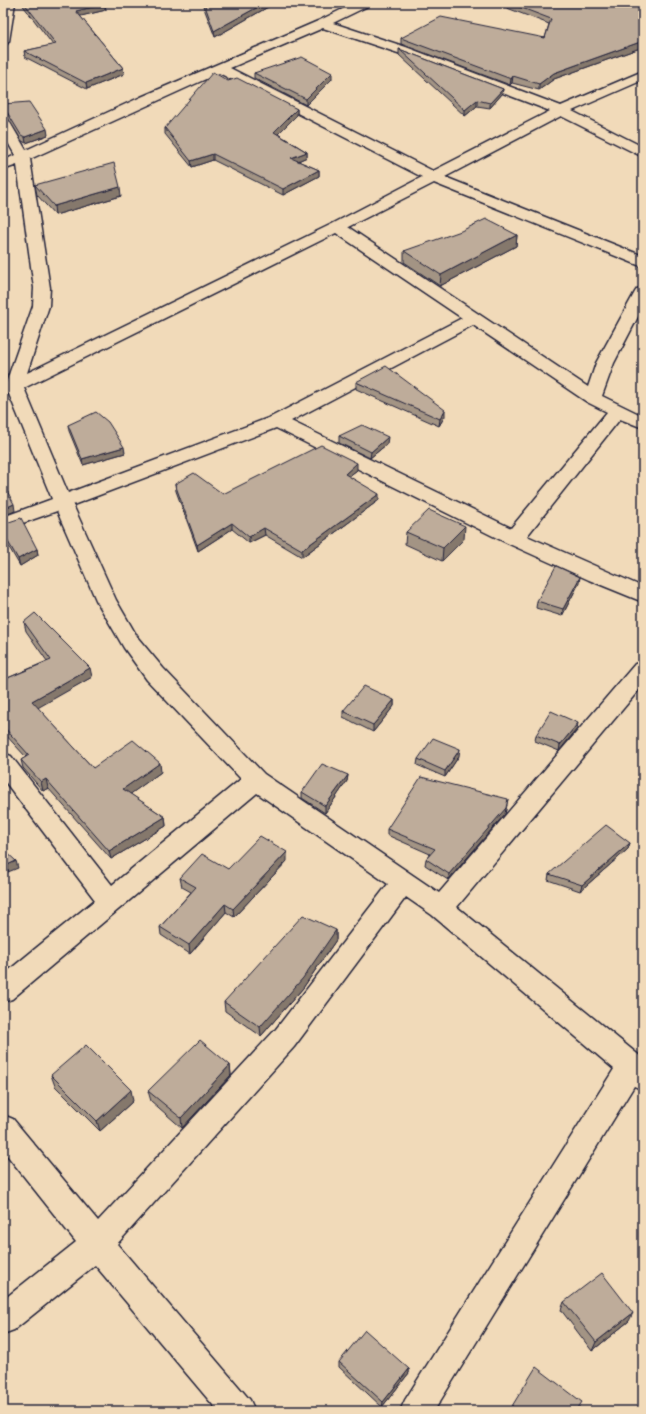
<svg xmlns="http://www.w3.org/2000/svg" width="646" height="1414" viewBox="0 0 646 1414" font-family="'Patrick Hand',sans-serif">
	<style>
		.lines { fill: none; stroke-linecap: round; stroke-linejoin: round }
		.minor-casing { stroke: #22223b; stroke-width: 3 }
		.minor { fill: #f1dab9; fill-rule: evenodd }
		.wall { fill: #a39484; stroke: #22223b }
		.shaded-wall { fill: #85786c; stroke: #22223b }
		.building { fill: #beac9a; stroke: #22223b }
	</style>
	<rect width="100%" height="100%" fill="#f1dab9"/>
	<filter id="ink" filterUnits="userSpaceOnUse"><feTurbulence type="fractalNoise" baseFrequency=".025" numOctaves="2"/><feDisplacementMap in="SourceGraphic" scale="8" xChannelSelector="R" yChannelSelector="G"/><feConvolveMatrix kernelMatrix="1 2 1 2 8 2 1 2 1" color-interpolation-filters="sRGB"/></filter>
	<g filter="url(#ink)">
		<g class="lines">
			<defs>
				<path id="minor" d="M3,3H15L9,41L7,44L3,45Z
					M355,3H370L368,6L333,23L406,47L561,106L643,71V80L572,111L643,147V157L561,116L445,177L643,256V267L434,183L348,227L588,387L596,363L635,292L637,289L643,287V307L614,363L602,396L643,416V428L620,419L527,536L643,587V602L589,580L507,543L276,428L73,505L116,600L138,638L163,668L264,774L439,893L635,664L643,662V685L457,907L641,1057L643,1060V1090L634,1086L434,1411H400L405,1400L614,1069L432,915L406,897L294,1047L117,1244L250,1400L255,1411H218L95,1265L14,1330L3,1334V1300L76,1242L3,1150V1115L13,1119L98,1221L276,1029L388,884L257,793L12,999L3,1002V975L95,900L3,779V753L11,756L112,885L241,779L147,680L124,648L96,600L57,511L3,530V517L52,499L9,394L3,393V385L6,383L33,306L34,288L17,165L3,170V161L15,155L3,134V118L8,119L26,150L141,97L318,21ZM323,28L398,53L550,111L433,171L230,68ZM219,73L422,177L332,224L27,373L49,306L50,288L30,159ZM336,233L462,318L271,417L68,493L24,388ZM473,325L587,402L607,412L511,528L291,421Z"/>
			</defs>
			<use href="#minor" class="minor-casing"/>
			<use href="#minor" class="minor"/>
		</g>
		<path class="wall" d="M21,3H104L106,10L80,16L123,68L124,74L87,89L25,57L24,51L53,45Z
			M202,3H275L215,37Z
			M494,3H643V47L554,79L539,90L512,83L510,85L401,44V38H545L549,24Z
			M399,49L503,89L502,94L490,108L477,106L465,116L399,55Z
			M254,73L332,79L306,105L254,78Z
			M228,81L297,109V115L278,134L307,152V157L298,161L319,170V176L283,195L213,160L192,167L165,134V128Z
			M3,104L48,135L26,143L22,141L8,118L3,117Z
			M35,185L121,196L55,215L37,195Z
			M517,235L516,246L440,286L404,262V251Z
			M356,382L445,416L439,426L356,389Z
			M68,425L125,453L83,465L69,431Z
			M339,436L387,444L370,458L339,443Z
			M357,470L349,476L379,500L302,557L265,535L249,543L232,529L198,551L176,491L175,484L223,494Z
			M3,524L37,549L38,555L20,566L3,537Z
			M406,532L464,539L442,561L405,544Z
			M579,583L562,616L536,608L537,601Z
			M24,622L92,677L37,707L93,768L161,772L130,794L165,817L166,826L111,859L48,788L43,791L23,768L21,760L26,757L3,732V680L47,661L26,631Z
			M394,700V706L373,732L343,717V711Z
			M577,729L559,751L535,741L536,735Z
			M459,756L445,777L417,765L418,759Z
			M348,775L347,781L325,813L302,798V792Z
			M507,805L505,814L448,880L425,865L426,859L430,854L387,835V829Z
			M630,843L628,849L580,891L548,880L549,874Z
			M287,861L234,917L226,912L190,954L161,935L160,927L191,892L182,887L180,878L228,869Z
			M336,930V940L303,988L261,1036L225,1011L224,1002Z
			M230,1065L231,1075L182,1128L151,1101L148,1091Z
			M51,1075L133,1101L100,1131L55,1086Z
			M564,1302L629,1321L592,1351L561,1310Z
			M339,1362L409,1369V1373L382,1407L339,1367Z"/>
		<path class="shaded-wall" d="M265,3H275L215,37L214,31Z
			M105,4L106,10L77,17L76,11Z
			M643,41V47L554,79L539,90V84L554,73Z
			M123,68L124,74L87,89L86,83Z
			M332,73V79L306,105V99Z
			M513,76L512,83L510,85L511,79Z
			M503,89L502,94L490,108V103Z
			M477,100V106L465,116V110Z
			M297,109V115L274,138V132Z
			M47,129L48,135L26,143L25,137Z
			M307,152V157L291,164V158Z
			M213,154V160L192,167L191,161Z
			M319,170V176L283,195V189Z
			M120,187L121,196L55,215L54,206Z
			M517,235L516,246L440,286L441,275Z
			M445,410V416L439,426L440,419Z
			M388,437L387,444L370,458L371,452Z
			M124,447L125,453L83,465L82,459Z
			M357,463V470L344,480L345,474Z
			M379,494V500L302,557V550Z
			M14,504L15,511L3,516V509Z
			M232,523V529L198,551L197,545Z
			M465,526L464,539L442,561L443,548Z
			M264,528L265,535L249,543V537Z
			M37,549L38,555L20,566L18,559Z
			M580,577L579,583L562,616L563,609Z
			M90,668L92,677L34,710L32,701Z
			M394,700V706L373,732V725Z
			M578,723L577,729L559,751L560,745Z
			M460,749L459,756L445,777V771Z
			M160,763L161,772L125,798L123,789Z
			M348,775L347,781L325,813V806Z
			M46,779L48,788L43,791L41,782Z
			M508,799L505,814L448,880L449,874Z
			M165,817L166,826L111,859L109,851Z
			M630,843L628,849L580,891L582,885Z
			M287,852V861L234,917L233,909Z
			M16,861L18,868L3,874V867Z
			M225,904L226,912L190,954L189,945Z
			M336,930V940L303,988L261,1036L260,1027Z
			M230,1065L231,1075L182,1128L181,1118Z
			M131,1090L133,1101L100,1131L97,1121Z
			M633,1313L629,1321L592,1351L596,1342Z
			M409,1369V1373L382,1407L383,1402Z"/>
		<path class="building" d="M24,3H104L105,4L76,11L123,68L86,83L24,51L56,44Z
			M204,3H265L214,31Z
			M509,3H643V41L554,73L539,84L513,76L511,79L401,38L441,17L545,38L551,19Z
			M399,49L503,89L490,103L477,100L465,110Z
			M302,57L332,73L306,99L254,73Z
			M213,72L228,81L237,78L297,109L274,132L307,152L291,158L319,170L283,189L213,154L191,161L165,128Z
			M29,102L47,129L25,137L21,135L7,112L3,111V104Z
			M114,163L120,187L54,206L35,185Z
			M486,219L517,235L441,275L404,251L461,231Z
			M386,366L445,410L440,419L356,382Z
			M96,412L108,422L124,447L82,459L68,425Z
			M362,425L388,437L371,452L339,436Z
			M321,445L357,463L345,474L379,494L302,550L264,528L249,537L232,523L197,545L175,484L194,473L223,494Z
			M3,483L14,504L3,509Z
			M429,510L465,526L443,548L406,532Z
			M21,518L37,549L18,559L3,533V524Z
			M556,566L580,577L563,609L537,601Z
			M35,613L90,668L32,701L93,768L133,740L160,763L123,789L165,817L109,851L46,779L41,782L21,760L29,755L3,726V680L51,660L24,622Z
			M364,686L394,700L373,725L343,711Z
			M551,711L578,723L560,745L536,735Z
			M433,738L460,749L445,771L418,759Z
			M322,764L348,775L325,806L302,792Z
			M421,777L508,799L506,808L449,874L426,859L435,849L387,829Z
			M606,825L630,843L582,885L549,874Z
			M260,836L287,852L233,909L225,904L189,945L160,927L196,887L180,878L202,854L228,869Z
			M3,849L16,861L3,867Z
			M303,915L336,930L303,978L260,1027L224,1002Z
			M200,1040L230,1065L181,1118L148,1091Z
			M86,1045L131,1090L97,1121L51,1075Z
			M602,1273L633,1313L596,1342L564,1302Z
			M365,1330L409,1369L383,1402L339,1362Z
			M536,1367L582,1402L576,1411H509Z"/>
	</g>
	<rect width="646" height="1414" fill="none" stroke="#f1dab9" stroke-width="16"/>
	<rect x="8" y="8" width="630" height="1398" fill="none" stroke="#22223b" stroke-width="1.5" filter="url(#ink)"/>
</svg>
